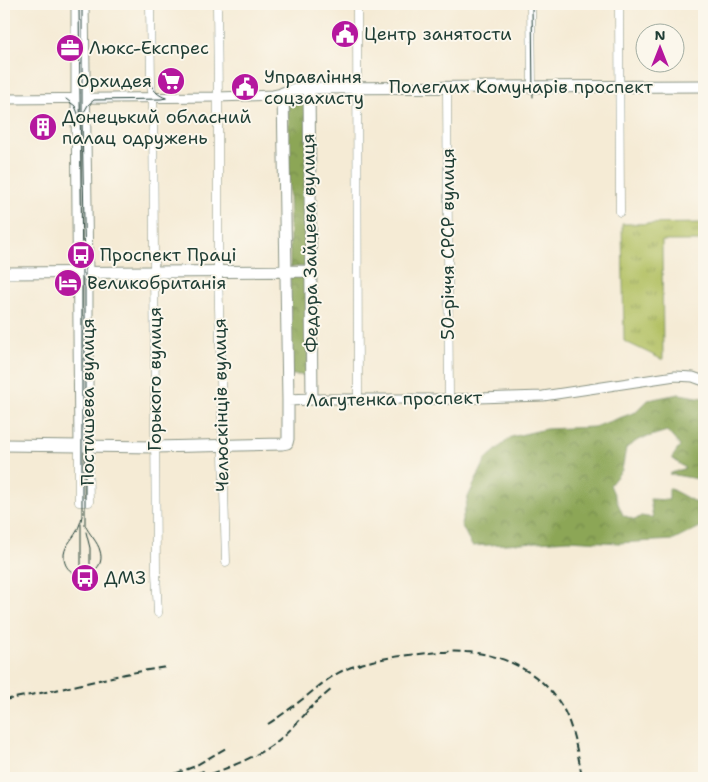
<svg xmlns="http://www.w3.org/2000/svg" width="708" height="782" viewBox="0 0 708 782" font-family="'Shantell Sans',sans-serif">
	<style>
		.grass { fill: url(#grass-tufts); stroke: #687e4a }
		.forest { fill: url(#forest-crowns); stroke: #567246 }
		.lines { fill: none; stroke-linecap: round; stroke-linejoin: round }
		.minor-casing { stroke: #8a9484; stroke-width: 9 }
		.tertiary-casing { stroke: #8a9484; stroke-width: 11 }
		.primary-casing { stroke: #8a9484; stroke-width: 13 }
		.minor { stroke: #fff; stroke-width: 8 }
		.tertiary { stroke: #fff; stroke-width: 9 }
		.primary { stroke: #fff; stroke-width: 11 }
		.tram { stroke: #1f3d34; stroke-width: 1 }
		.rail { stroke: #1f3d34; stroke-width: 2; stroke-dasharray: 8 4; stroke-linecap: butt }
		.labels { text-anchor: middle; stroke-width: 4; stroke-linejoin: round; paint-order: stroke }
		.poi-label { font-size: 18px; fill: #1f3d34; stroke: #fbf7ec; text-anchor: start }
		.street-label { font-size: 18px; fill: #1f3d34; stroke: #fbf7ec }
	</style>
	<defs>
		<pattern id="grass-tufts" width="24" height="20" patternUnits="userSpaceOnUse" patternTransform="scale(1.25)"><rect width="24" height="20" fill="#b1bf61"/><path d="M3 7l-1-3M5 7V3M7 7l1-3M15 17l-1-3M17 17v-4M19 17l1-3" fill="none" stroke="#8f9c51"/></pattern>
		<pattern id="forest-crowns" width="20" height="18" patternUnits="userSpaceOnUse" patternTransform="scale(1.25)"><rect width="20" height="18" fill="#8ca657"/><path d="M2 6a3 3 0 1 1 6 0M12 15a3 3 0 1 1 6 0" fill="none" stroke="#728849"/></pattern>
	</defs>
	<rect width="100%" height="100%" fill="#fbf7ec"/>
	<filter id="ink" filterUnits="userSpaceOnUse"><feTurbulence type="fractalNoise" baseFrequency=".02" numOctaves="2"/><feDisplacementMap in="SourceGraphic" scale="10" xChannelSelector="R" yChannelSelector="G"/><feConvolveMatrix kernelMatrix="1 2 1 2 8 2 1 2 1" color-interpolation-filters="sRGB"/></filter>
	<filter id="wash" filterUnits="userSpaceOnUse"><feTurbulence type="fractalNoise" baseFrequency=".0096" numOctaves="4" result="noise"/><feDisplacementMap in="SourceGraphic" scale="20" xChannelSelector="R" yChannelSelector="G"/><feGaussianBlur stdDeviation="1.12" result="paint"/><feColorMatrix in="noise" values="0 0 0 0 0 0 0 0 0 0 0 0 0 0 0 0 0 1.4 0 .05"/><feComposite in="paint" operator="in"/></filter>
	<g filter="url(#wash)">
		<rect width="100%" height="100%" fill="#f5ebd5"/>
		<path class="grass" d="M704,223V241H662L663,360L624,341L622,224Z"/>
		<path class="forest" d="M306,100L309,267H290L288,101Z
			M290,276H307L308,375H291Z
			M679,394L704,398V480L669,474L685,468L672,458L680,446L667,431L638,440L626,448L622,470L610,485L623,515L635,520L641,516L653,518L650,499L669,500V488L704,507V525L674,540L619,543L569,540L472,546L461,524L468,497L486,459L511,437L546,429L594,427L636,412L648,400Z"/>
	</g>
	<g filter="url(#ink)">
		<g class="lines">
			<defs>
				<path id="minor" d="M150,4L151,85L153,98L156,573L158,613
					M217,4L218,97V271L226,562
					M357,4L358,399
					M531,4L532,86
					M619,4L620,212
					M447,88L449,399
					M79,446V502H89L88,446"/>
				<path id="tertiary" d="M76,4V99L79,446
					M84,4L88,273V446
					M4,100L8,99L218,97L273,95L283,93
					M312,399H449L543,396L675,376L693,377L704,381"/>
				<path id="primary" d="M4,274L7,273L311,271
					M288,400L283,93L295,89L309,88L704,86
					M4,445L155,447L282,444L287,443L288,439V400L312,399L309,88"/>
			</defs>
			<use href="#minor" class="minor-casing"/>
			<use href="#tertiary" class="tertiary-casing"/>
			<use href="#primary" class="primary-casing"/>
			<use href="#minor" class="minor"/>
			<use href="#tertiary" class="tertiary"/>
			<use href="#primary" class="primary"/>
			<path class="tram" d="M79,4L82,273V516C81,522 79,526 77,531C72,540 63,547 64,558C66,584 108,577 100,551C98,542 89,534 85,525V273L82,119V4
				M532,4L533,97
				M151,85C155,92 158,95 166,98
				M66,99L75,106L79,116
				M83,114L88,105L94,100L161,99L166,98
				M86,532L90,548V564
				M81,566V524"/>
			<path class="rail" d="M4,700L56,690L125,674L166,667
				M306,711L332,689
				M268,724C282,715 295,705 308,695C319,686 330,677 342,671C369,659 399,656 428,653C440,652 453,651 466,652C508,654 552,678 568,719C575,738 579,758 582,778
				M164,778L193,767L226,748
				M185,778L206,770
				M200,778C225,769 250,760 272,745C287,735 299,720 312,707"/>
		</g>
	</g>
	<defs>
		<symbol id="civic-disc" viewBox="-11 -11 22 22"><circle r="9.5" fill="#b5179e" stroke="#fbf7ec"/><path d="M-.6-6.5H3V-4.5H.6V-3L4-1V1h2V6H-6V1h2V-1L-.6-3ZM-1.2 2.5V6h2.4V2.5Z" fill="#fff"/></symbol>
		<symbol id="office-disc" viewBox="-11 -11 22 22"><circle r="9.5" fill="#b5179e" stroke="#fbf7ec"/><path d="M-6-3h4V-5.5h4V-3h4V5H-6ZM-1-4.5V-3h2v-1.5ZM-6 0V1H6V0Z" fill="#fff"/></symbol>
		<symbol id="supermarket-disc" viewBox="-11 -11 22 22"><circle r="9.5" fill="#b5179e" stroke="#fbf7ec"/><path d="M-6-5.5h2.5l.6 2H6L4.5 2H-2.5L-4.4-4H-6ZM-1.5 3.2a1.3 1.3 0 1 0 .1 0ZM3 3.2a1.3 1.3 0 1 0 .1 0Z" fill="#fff"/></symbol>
		<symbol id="building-disc" viewBox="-11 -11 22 22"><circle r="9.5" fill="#b5179e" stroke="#fbf7ec"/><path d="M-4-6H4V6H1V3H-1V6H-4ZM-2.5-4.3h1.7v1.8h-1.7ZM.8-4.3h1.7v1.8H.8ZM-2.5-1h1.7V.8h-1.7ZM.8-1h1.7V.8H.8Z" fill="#fff"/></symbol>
		<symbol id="bus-disc" viewBox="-11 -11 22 22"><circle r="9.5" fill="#b5179e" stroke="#fbf7ec"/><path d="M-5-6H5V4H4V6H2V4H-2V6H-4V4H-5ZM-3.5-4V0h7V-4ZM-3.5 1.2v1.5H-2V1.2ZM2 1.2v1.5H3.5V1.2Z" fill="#fff"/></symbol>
		<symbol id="hotel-disc" viewBox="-11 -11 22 22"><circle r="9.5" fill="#b5179e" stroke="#fbf7ec"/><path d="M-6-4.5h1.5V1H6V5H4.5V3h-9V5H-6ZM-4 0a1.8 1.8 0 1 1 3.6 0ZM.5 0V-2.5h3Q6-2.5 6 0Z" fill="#fff"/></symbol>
	</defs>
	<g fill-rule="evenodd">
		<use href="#civic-disc" x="329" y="18" width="32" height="32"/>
		<use href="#office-disc" x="54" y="32" width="32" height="32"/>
		<use href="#supermarket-disc" x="155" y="65" width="32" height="32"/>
		<use href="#civic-disc" x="229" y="71" width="32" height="32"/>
		<use href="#building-disc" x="27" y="111" width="32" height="32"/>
		<use href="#bus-disc" x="65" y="239" width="32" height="32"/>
		<use href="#hotel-disc" x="52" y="267" width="32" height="32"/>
		<use href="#bus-disc" x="69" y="562" width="32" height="32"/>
	</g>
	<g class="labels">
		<g class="poi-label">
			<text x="364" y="40">Центр занятости</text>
			<text x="89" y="54">Люкс-Експрес</text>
			<text x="264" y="83">Управління<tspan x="264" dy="21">соцзахисту</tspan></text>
			<text x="152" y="87" text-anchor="end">Орхидея</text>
			<text x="62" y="123">Донецький обласний<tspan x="62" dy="21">палац одружень</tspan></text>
			<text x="100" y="261">Проспект Праці</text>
			<text x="87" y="289">Великобританія</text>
			<text x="104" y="584">ДМЗ</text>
		</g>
		<g class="street-label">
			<text x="521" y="93">Полеглих Комунарів проспект</text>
			<text transform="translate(310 243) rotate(-91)" y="6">Федора Зайцева вулиця</text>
			<text transform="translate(448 244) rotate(-90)" y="6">50-річчя СРСР вулиця</text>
			<text transform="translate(155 379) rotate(-90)" y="6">Горького вулиця</text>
			<text transform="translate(394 399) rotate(-1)" y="6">Лагутенка проспект</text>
			<text transform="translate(88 402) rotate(-90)" y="6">Постишева вулиця</text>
			<text transform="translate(221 405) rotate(-91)" y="6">Челюскінців вулиця</text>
		</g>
	</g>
	<rect width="708" height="782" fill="none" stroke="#fbf7ec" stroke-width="20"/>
	<g transform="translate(660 48)"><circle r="24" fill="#fbf7ec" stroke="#a3ada2"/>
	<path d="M0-4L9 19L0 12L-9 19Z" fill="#b5179e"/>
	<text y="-8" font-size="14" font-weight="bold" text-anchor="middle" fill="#1f3d34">N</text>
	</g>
</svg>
